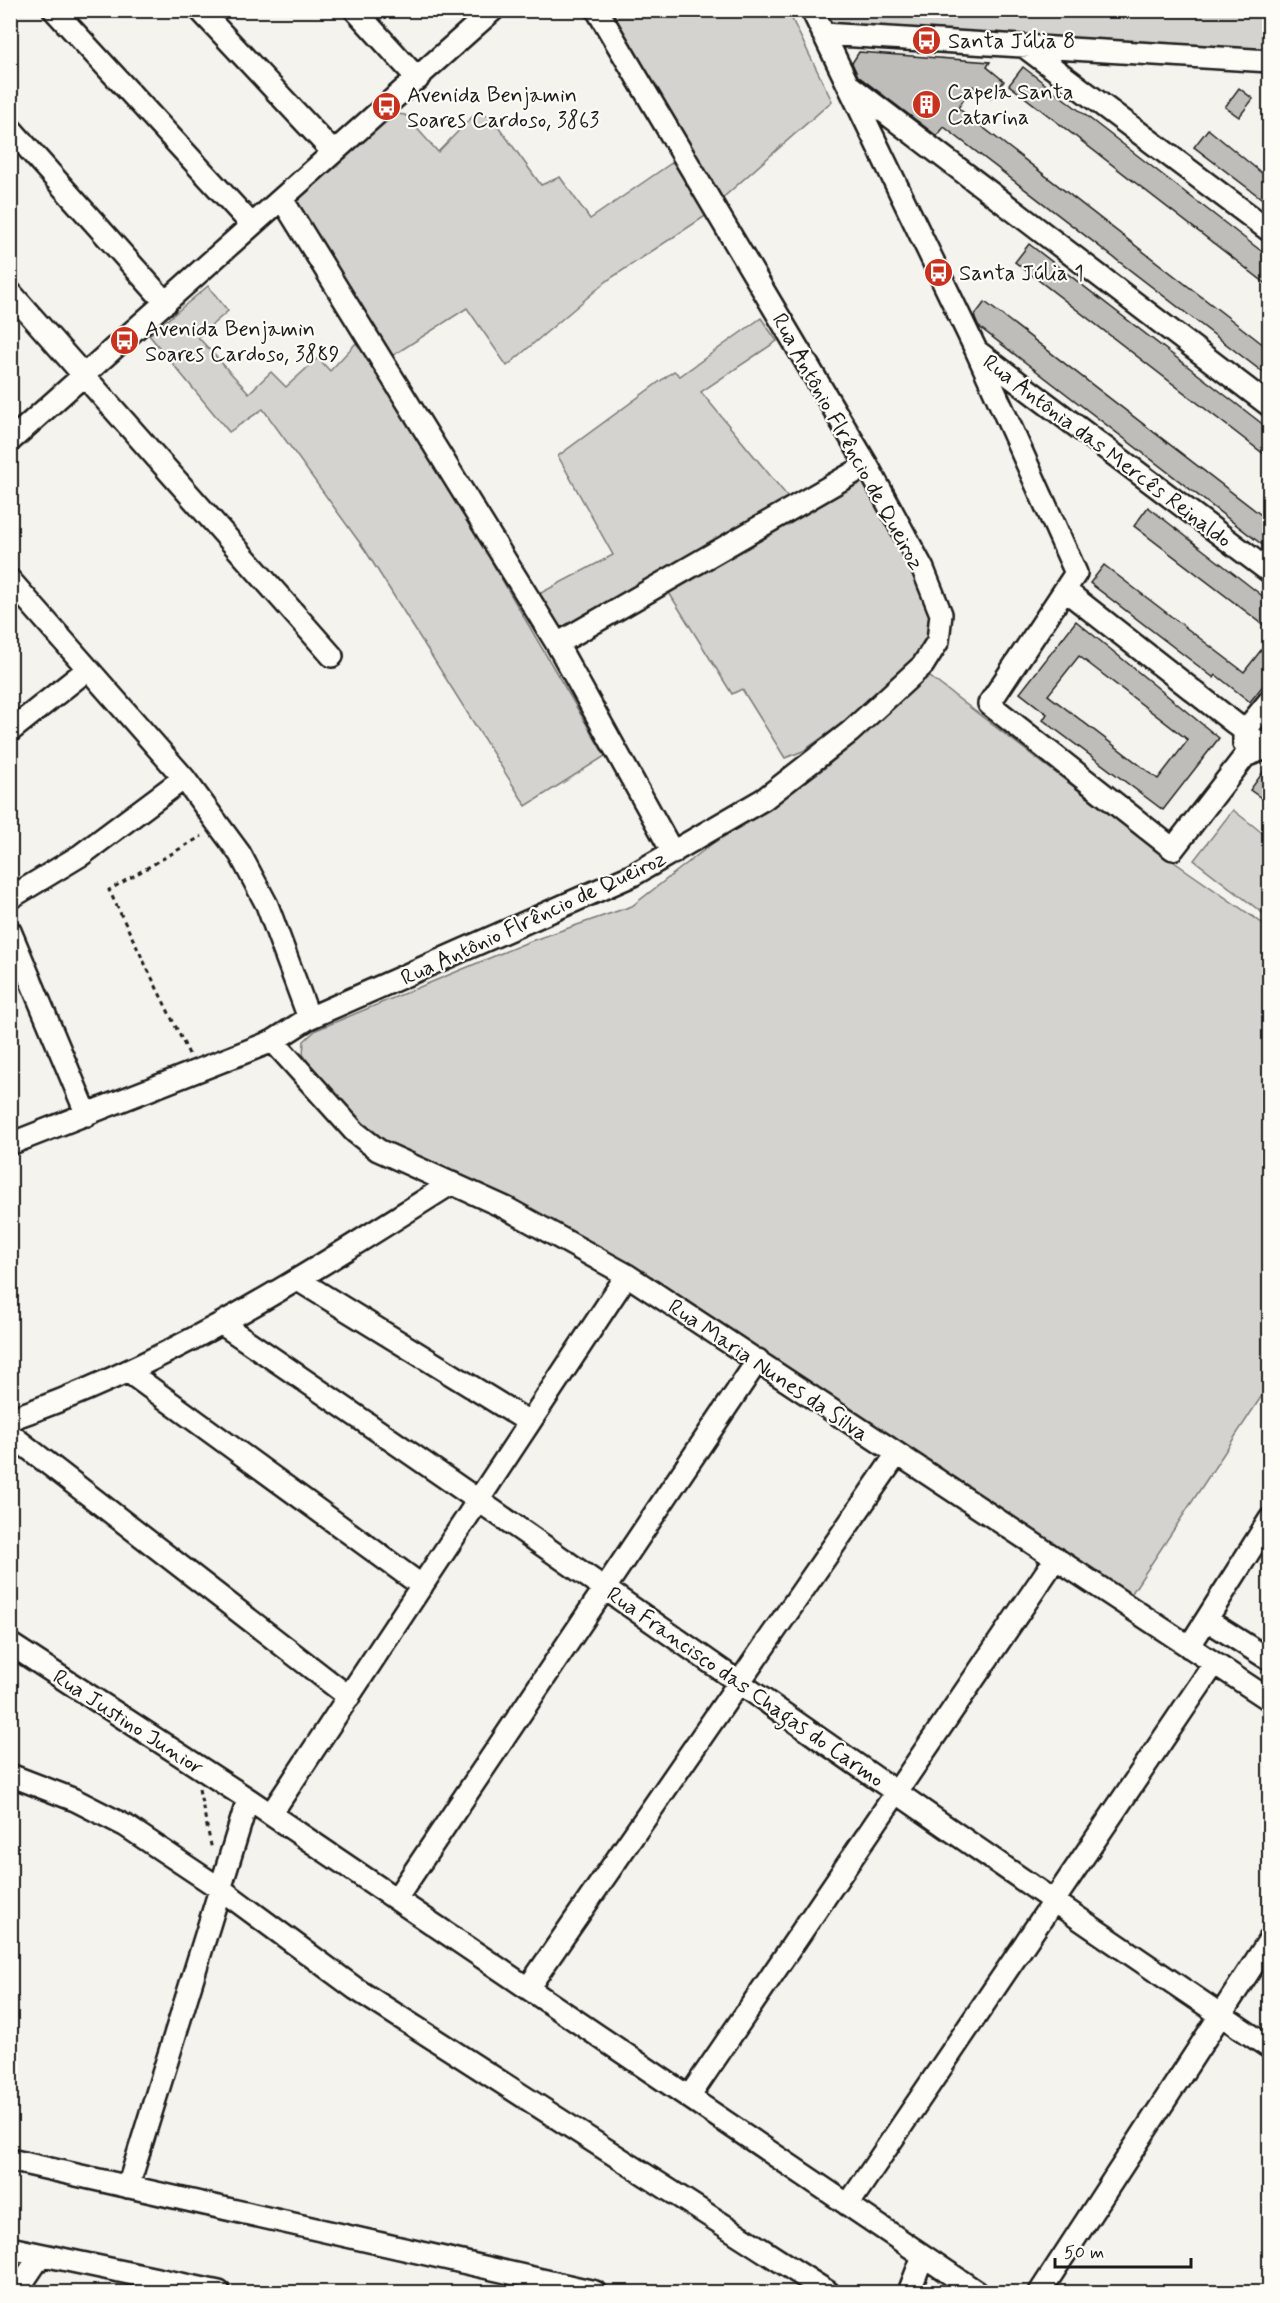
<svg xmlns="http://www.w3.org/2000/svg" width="1280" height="2303" viewBox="0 0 1280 2303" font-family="Mynerve,sans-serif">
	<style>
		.green { fill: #d4d3cf; stroke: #787876; stroke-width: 1.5 }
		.building { fill: #bebdba; stroke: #1c1c1c; stroke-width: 1.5; fill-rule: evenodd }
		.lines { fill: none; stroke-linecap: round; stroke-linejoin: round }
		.street-casing { stroke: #1c1c1c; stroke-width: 26 }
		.path { stroke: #1c1c1c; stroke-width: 3; stroke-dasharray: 4.5 4.5; stroke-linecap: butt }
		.street { stroke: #fdfcf7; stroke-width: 21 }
		.labels { text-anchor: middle; stroke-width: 4.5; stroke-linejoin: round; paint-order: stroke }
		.poi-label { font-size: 22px; fill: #1c1c1c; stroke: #fdfcf7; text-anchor: start }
		.street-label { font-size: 22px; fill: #1c1c1c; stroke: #fdfcf7 }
	</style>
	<rect width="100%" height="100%" fill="#f4f3ee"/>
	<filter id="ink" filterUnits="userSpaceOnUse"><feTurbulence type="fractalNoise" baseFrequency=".0167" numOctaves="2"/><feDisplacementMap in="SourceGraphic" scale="12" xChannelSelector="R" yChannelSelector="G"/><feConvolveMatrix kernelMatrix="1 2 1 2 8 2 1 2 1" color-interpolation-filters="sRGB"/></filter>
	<g filter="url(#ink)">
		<path class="green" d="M609,11H788L832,101L718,202Z
			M813,11H1269V51L823,34Z
			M480,109L498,126L541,185L560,177L590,219L673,162L707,215L608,280L507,366L467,308L389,358L291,205L389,113L405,115L438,152Z
			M208,286L228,311L198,337L249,393L271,372L286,387L318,358L330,371L358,341L445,482L605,756L526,806L365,550L263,409L229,432L149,335Z
			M761,318L777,341L701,392L788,497L560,635L537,595L613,555L558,456L674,371L680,376Z
			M859,480L866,484L933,609L936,620L924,651L862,709L803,751L785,758L742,689L732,694L666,588Z
			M925,673L1151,846L1269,928V1385L1130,1596L693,1304L478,1184L369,1135L313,1071L303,1054L304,1041L316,1030L528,942L632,906L713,843L825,768L886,715Z
			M1233,810L1269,838V918L1194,860Z"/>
		<path class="building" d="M859,52L990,62L987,67L1004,81L990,99L973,86L958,108L1269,349V377L944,127L937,136L858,76L852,63Z
			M1023,67L1269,257V286L1009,85Z
			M1239,88L1253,99L1239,117L1225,107Z
			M1208,129L1269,179V204L1194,147Z
			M1029,244L1269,429V458L1015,262Z
			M985,302L1269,521V550L978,326L974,316Z
			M1148,507L1269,601V629L1134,526Z
			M1104,565L1244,672L1269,640V678L1250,702L1216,675L1214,678L1090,583Z
			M1076,621L1219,738L1163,810L1043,720L1047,714L1020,693ZM1079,656L1188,740L1158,779L1048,695Z
			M1269,764V793L1264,800L1250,790Z"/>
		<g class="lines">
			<defs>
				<path id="street" d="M54,10L252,225
					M200,10L333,152
					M355,10L418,79
					M812,10L976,350L1076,573L989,704L1173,849L1245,756L1266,748L1270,743
					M823,34L1270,61
					M1025,47L1270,231
					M849,85L1270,406
					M10,128L166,303
					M282,199L557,644L673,853
					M10,292L332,656
					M978,352L1270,572
					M10,441L493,10
					M10,580L184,778L240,854L267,905L309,1018
					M1066,591L1270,751
					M557,644L867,465
					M10,731L88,669
					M1244,744V732L1270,700
					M10,898L81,855L184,778
					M10,931L87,1115
					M273,1041L355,1132L378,1150L506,1208L627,1275L1270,1700
					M10,1144L273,1041L309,1018L633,875L764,799L850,732L923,665L938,641L941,614L923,569L867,465L597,10
					M298,1280L529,1422
					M222,1324C573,1562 917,1812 1270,2048
					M130,1373L422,1586
					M10,1419C171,1364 309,1273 452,1183
					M10,1434L349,1697
					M1207,1620L1270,1660
					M10,1644L248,1799L977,2292
					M1189,1647L1270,1519
					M10,1775L75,1800L126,1826L222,1890L356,1989L828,2292
					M271,1814L627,1275
					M396,1899L758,1360
					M528,1988L897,1454
					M689,2097L1056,1558
					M10,2160L595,2292
					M128,2187L248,1799
					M848,2205L1214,1664
					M10,2248L219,2292
					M16,2292L41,2255
					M909,2292L923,2256
					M1040,2292L1270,1939"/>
			</defs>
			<use href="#street" class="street-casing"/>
			<path class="path" d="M189,1054L109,890L202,836
				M199,1789L212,1850"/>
			<use href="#street" class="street"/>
		</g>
	</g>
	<defs>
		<symbol id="bus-disc" viewBox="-11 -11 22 22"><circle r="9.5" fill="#c8321e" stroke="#fdfcf7"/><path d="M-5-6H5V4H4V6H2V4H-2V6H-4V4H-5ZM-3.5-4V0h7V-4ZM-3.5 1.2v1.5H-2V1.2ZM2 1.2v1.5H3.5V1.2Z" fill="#fff"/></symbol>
		<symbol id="building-disc" viewBox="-11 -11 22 22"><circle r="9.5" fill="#c8321e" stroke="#fdfcf7"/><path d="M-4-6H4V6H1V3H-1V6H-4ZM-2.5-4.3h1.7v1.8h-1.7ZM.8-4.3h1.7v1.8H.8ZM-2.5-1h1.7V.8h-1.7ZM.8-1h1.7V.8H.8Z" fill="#fff"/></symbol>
	</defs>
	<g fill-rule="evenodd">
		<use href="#bus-disc" x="910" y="24" width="33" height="33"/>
		<use href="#building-disc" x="910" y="88" width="33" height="33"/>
		<use href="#bus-disc" x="370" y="90" width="33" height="33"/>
		<use href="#bus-disc" x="922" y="256" width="33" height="33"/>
		<use href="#bus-disc" x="108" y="324" width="33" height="33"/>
	</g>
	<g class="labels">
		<g class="poi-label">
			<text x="948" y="48">Santa Júlia 8</text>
			<text x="947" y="99">Capela Santa<tspan x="947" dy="25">Catarina</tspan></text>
			<text x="407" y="102">Avenida Benjamin<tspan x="407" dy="25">Soares Cardoso, 3863</tspan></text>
			<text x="959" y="280">Santa Júlia 1</text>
			<text x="145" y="336">Avenida Benjamin<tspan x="145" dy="25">Soares Cardoso, 3889</tspan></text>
		</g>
		<g class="street-label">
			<text transform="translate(849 441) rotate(61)" y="8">Rua Antônio Flrêncio de Queiroz</text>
			<text transform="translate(1108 450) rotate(37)" y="8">Rua Antônia das Mercês Reinaldo</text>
			<text transform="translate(533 917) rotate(-25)" y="8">Rua Antônio Flrêncio de Queiroz</text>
			<text transform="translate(769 1369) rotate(34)" y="8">Rua Maria Nunes da Silva</text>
			<text transform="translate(746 1686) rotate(35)" y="8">Rua Francisco das Chagas do Carmo</text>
			<text transform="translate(129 1721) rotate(33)" y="8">Rua Justino Junior</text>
		</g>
	</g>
	<rect width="1280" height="2303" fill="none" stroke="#fdfcf7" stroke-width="36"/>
	<rect x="18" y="18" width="1244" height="2267" fill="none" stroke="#1c1c1c" stroke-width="2" filter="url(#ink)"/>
	<path d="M1055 2258v9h136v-9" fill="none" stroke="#1c1c1c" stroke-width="3"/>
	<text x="1064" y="2258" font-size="18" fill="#1c1c1c" stroke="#fdfcf7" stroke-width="4.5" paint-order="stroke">50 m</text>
</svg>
